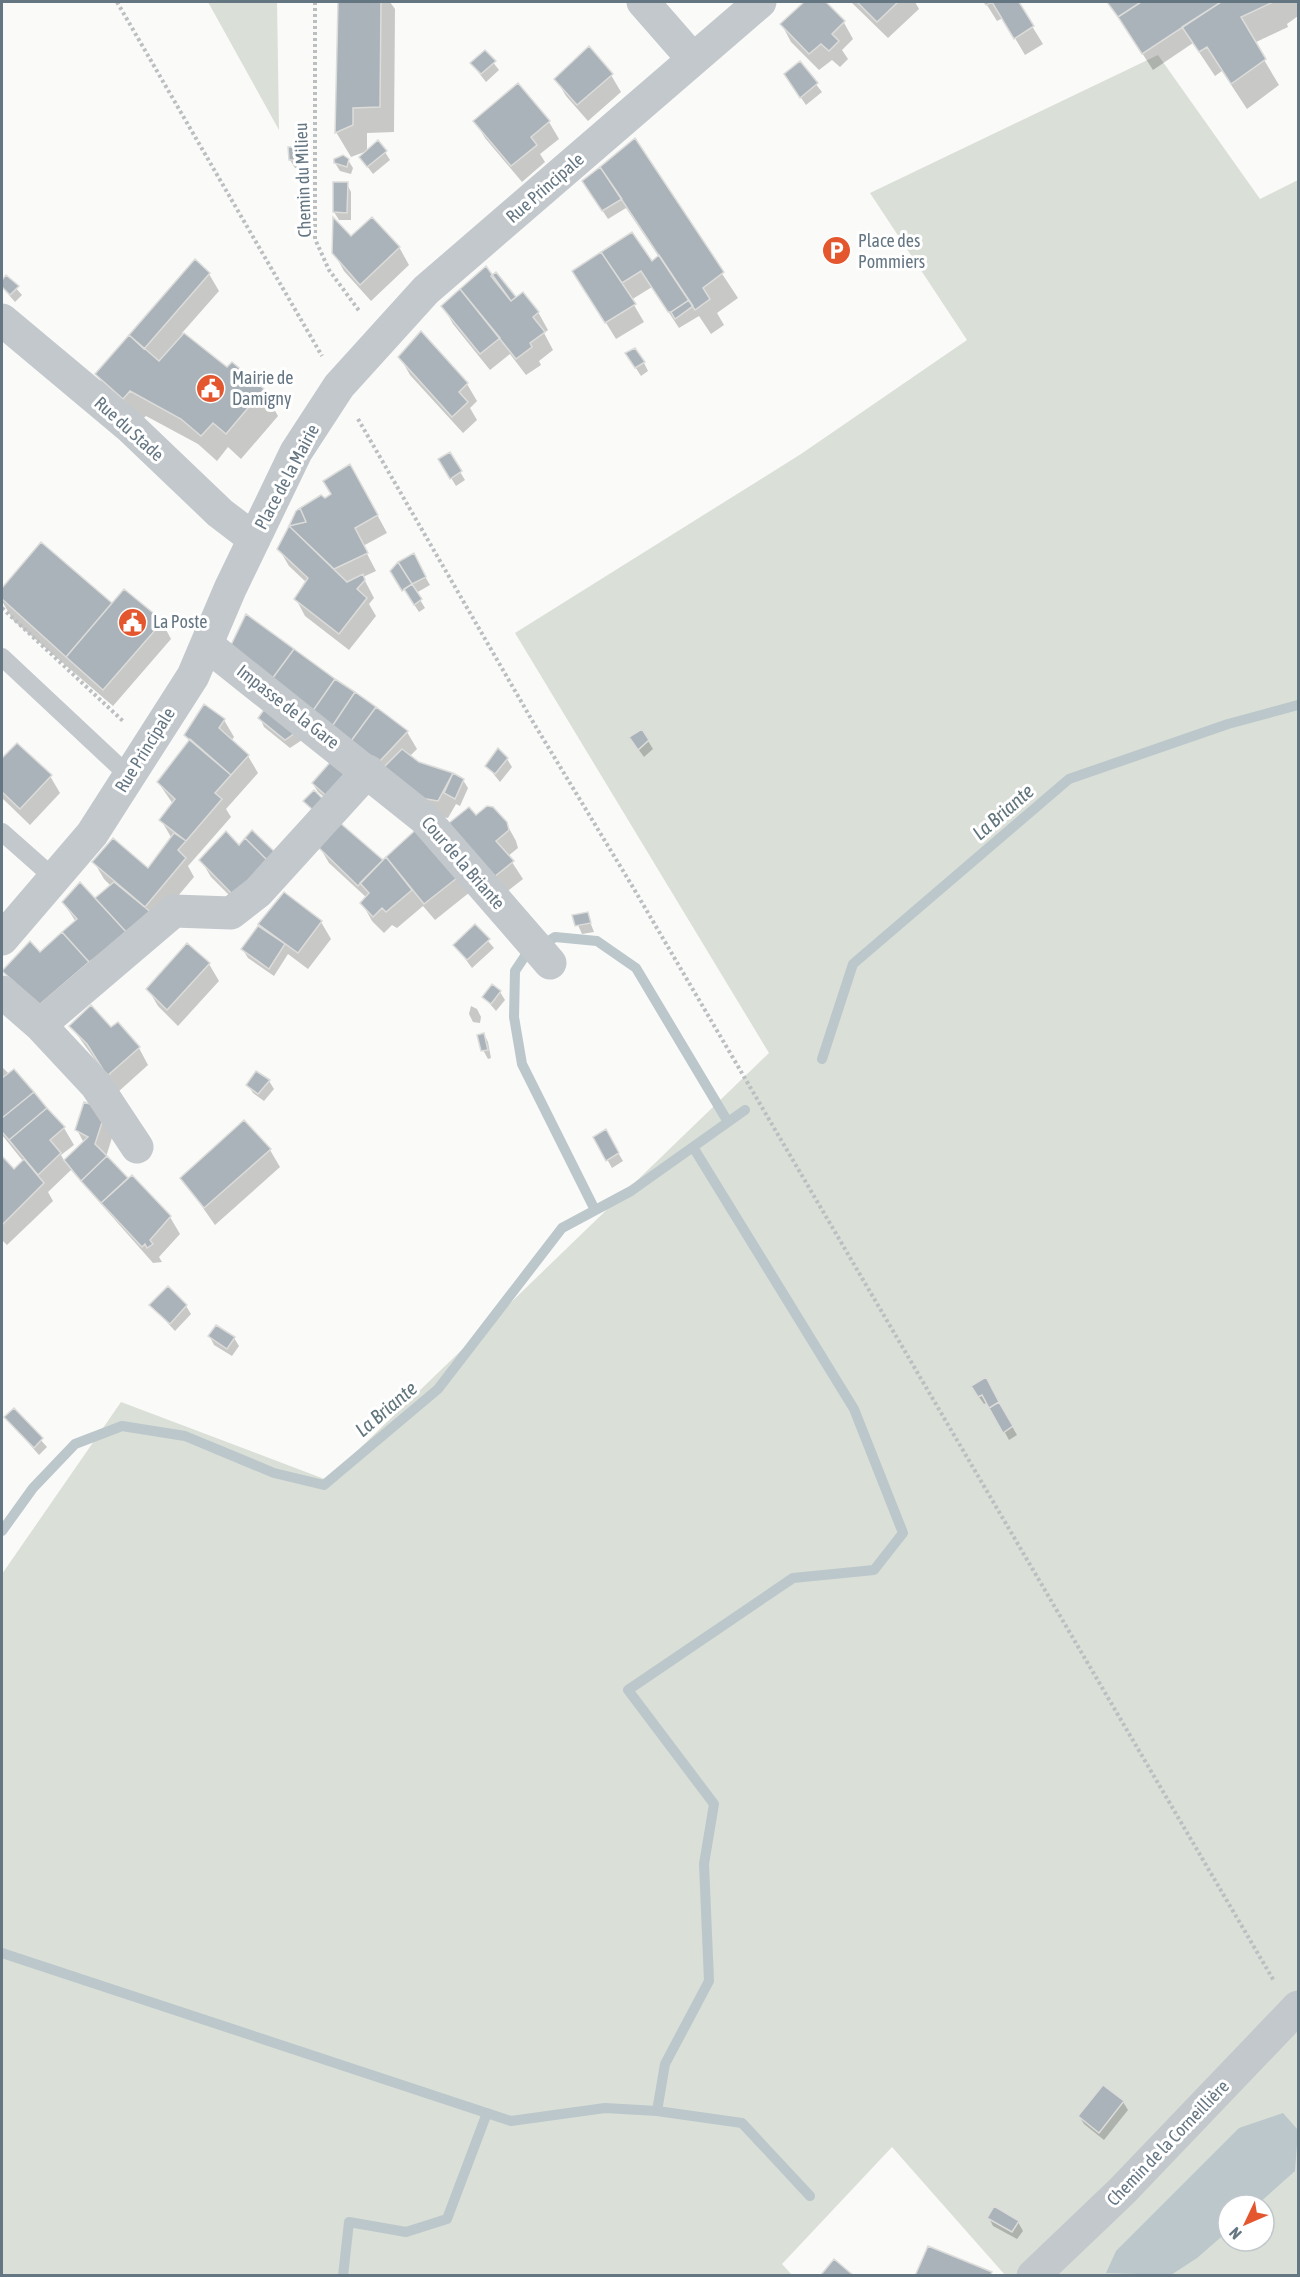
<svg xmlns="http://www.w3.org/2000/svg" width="1300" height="2277" viewBox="0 0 1300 2277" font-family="'Asap Condensed',sans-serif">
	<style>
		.green { fill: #dadfd7; fill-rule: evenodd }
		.water { fill: #bbc7cb }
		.shadow { fill: #0003 }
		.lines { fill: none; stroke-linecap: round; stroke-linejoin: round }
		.stream { stroke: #bbc7cb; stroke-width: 10 }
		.building { fill: #aab3b9; stroke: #dcdcda; stroke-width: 1.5 }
		.path { stroke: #bbbfc2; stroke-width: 4; stroke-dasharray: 3 3; stroke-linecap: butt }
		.service { stroke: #c3c8cc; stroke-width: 18 }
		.minor { stroke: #c3c8cc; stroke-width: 33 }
		.tertiary { stroke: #c3c8cc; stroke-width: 33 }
		.labels { text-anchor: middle; stroke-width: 6; stroke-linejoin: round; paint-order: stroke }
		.street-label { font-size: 18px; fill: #657683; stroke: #fff }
		.poi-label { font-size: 18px; fill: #657683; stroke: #fff; text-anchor: start }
		.water-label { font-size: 20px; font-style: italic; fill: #60757c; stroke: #fff }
	</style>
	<rect width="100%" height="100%" fill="#fafaf8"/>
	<path class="green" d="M208,2H277L279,130Z
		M1158,55L1260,199L1298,180V2275H1005L892,2147L782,2264L792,2275L2,2276V1574L121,1402L327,1480L769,1053L515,633L801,454L967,340L870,193ZM1228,2205H1264V2241H1228Z"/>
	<path class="water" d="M1283,2113L1298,2130L1295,2171L1257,2205H1228V2231L1197,2258L1171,2275L1106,2273L1116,2251L1239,2128Z"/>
	<path class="shadow" d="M340,2H390L395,9L394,132L367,133V151L351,157L336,132Z
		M806,2H824L843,21L853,39L842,50L848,59L840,67L832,60L819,70L791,42L782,25Z
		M851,2H915L919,9L888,38Z
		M985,2H1017L1043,44L1025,55L1003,18L997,21Z
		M1109,2H1298V16L1287,24L1288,27L1254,43L1279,85L1247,109L1222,71L1215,76L1193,43L1153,70Z
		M485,52L499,70L486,82L471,63Z
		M799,63L822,92L806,105L791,83Z
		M611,75L621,92L588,121L566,96L556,79Z
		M475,121L549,122L559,139L540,154L545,162L522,182L485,138Z
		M634,140L738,298L717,313L724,325L711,334L699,316L679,328L652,287L631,300L644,322L616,339L574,271L632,234L651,263L659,257L626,208L608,219L589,190Z
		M301,148L306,156L307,168H295L290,160Z
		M385,152L390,160L373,174L361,158Z
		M348,160L353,168L351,174L340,171L335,163Z
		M347,184L351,192V220H339L334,212Z
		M351,238L399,247L409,265L371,301L344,271L334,253Z
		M209,274L219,291L182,333L227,369L232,364L263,390L278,416L241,459L228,447L217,461L198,444L146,416L138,423L111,400L97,374Z
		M6,277L22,295L15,302L2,287V282Z
		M443,306L538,312L548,330L544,333L553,350L539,361L541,365L526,375L510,354L490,370L453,324Z
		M400,357L467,384L477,401L470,408L477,420L463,433L410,375Z
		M632,362L644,363L648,371L641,376Z
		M449,454L465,480L456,486L440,460Z
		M360,483L387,533L363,546L376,571L363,577L374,598L369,604L376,616L349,650L305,616L296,599L307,583L289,566L279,549L297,512Z
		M41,544L112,606L162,622L171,639L113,706L13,620L2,601V590Z
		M413,556L430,585L416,593L425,608L419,612L392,571Z
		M267,709L302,740L290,748L264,727L260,718Z
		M224,720L234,737L231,741L248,756L258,773L226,809L231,817L188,866L194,877L156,922L14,988L4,971L40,954L76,922L63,902L95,900L111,886L104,879L94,862L149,870L171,837L161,820L173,804L158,782L190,741L186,735Z
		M642,731L653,749L644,757L636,746Z
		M407,732L417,749L409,757L419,764L463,780L468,788L460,806L456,804L448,818L421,813L363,759Z
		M17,745L50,776L60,793L30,825L2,798V760Z
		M507,759L512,767L500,782L487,766Z
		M333,762L337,808L318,792L313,784Z
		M476,817L506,823L516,841L518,848L508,856L523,879L500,897Z
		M422,827L470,892L435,920L423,906L397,928L392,925L384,933L372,921L362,903L367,898L329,863L319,846L383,862Z
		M226,833L249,915L211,877L201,860Z
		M587,914L594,932L582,934L574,916Z
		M321,922L331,939L308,969L288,954L274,976L248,958L243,950L265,933L260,924Z
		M475,926L494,948L472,968L455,945Z
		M209,964L219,981L178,1026L158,1006L148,989Z
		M500,992L505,1000L496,1011L484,997Z
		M471,1006L477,1009L481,1017L480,1023L473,1022L469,1014Z
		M71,1026L111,1029L139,1048L148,1065L118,1092Z
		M484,1034L488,1042L491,1058L488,1059L483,1050Z
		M2,1067L64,1128L74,1145L61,1155L65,1162L84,1143L77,1130L85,1104L115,1128L106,1157L128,1181L170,1217L180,1234L159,1257L162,1262L153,1263L71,1170L48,1192L53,1201L7,1245L2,1240V1158L14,1171L23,1161L2,1135Z
		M269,1081L274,1089L264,1101L253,1093L248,1085Z
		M244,1123L270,1150L280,1167L215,1225L182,1178Z
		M605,1131L623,1161L612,1168L595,1138Z
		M151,1305L186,1306L191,1314L175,1331Z
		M210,1337L234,1338L239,1346L232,1356L214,1345Z
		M985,1379L1017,1435L1009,1440L988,1402L984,1404L977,1394Z
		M14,1410L47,1447L39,1455L6,1418Z
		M1123,2102L1128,2110L1104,2140L1084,2124L1079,2116Z
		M994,2208L1018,2222L1023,2231L1017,2239L993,2226L989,2218Z"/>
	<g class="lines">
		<path class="stream" d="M822,1059L853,964L1069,779L1228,724L1298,705
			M693,1147L854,1409L903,1533L874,1570L793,1578L628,1690L714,1804L704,1864L709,1981L665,2064L657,2111L742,2123L810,2196
			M595,1210L522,1064L514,1017L515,971L525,956L555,937L597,941L636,968L728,1122
			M2,1531L33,1488L75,1444L122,1426L185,1436L274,1473L324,1485L438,1389L562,1228L631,1191L745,1110
			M2,1953L511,2121L605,2108L657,2111
			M343,2276L349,2222L406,2232L447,2219L487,2113"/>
	</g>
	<path class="building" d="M338,2H381L380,107L353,108V125L335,133Z
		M804,2H826L845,21L832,34L839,41L829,51L821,44L809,54L780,24Z
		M857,2H898L877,22Z
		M984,2H1019L1034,26L1014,39L992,2L986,5Z
		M1107,2H1141L1118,17Z
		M1141,2H1221L1142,54L1118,17Z
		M1221,2H1273L1241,17L1266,59L1231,84L1207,47L1199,52L1182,27Z
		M589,46L613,74L577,105L554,79Z
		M485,50L496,61L481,74L470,63Z
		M800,61L818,83L800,98L784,74Z
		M518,83L550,121L531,137L537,145L511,166L473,121Z
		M635,138L724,272L703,288L710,299L695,310L600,167Z
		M378,140L387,151L367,167L359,157Z
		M288,147H302L304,160H289Z
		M343,155L349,159L347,167L334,163V159Z
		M600,167L622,199L602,211L582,181Z
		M333,182H348L347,213L333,212Z
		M333,217L351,236L372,217L400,247L360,285L332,253Z
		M632,232L652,261L659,255L689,300L671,312H668L641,271L622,283L601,252Z
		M601,252L636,304L605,323L572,271Z
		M195,259L210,273L144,349L129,335Z
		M486,266L511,301L523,292L539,312L533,317L545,332L530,343L532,347L516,359L460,289Z
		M496,272L516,297L511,301L491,276Z
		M6,275L19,286L10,295L2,287V280Z
		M460,289L500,338L480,354L441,306Z
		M689,300L693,306L675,319L671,312Z
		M421,331L468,383L459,392L468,402L452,417L398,357Z
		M184,333L227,367L232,362L264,389L226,434L213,423L201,436L181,419L130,391L123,399L95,374L129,335L159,361Z
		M635,348L645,362L635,368L625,353Z
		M450,452L462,471L450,479L438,459Z
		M350,464L378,515L355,528L368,553L334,569L289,526L306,522L300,508L321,495L325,498L331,494L323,481Z
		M300,508L306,522L289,526L296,511Z
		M289,526L347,582L363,574L365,580L357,589L367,598L339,634L294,599L308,578L277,549Z
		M41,542L112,603L66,657L2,599V588Z
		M414,553L426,577L412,584L398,562Z
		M398,562L412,584L402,591L390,571Z
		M412,584L422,599L414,605L404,589Z
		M124,589L163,621L103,690L66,657Z
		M246,614L294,649L272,679L231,645Z
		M294,649L335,679L312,712L272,679Z
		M335,679L355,692L331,728L312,712Z
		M355,692L376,707L351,741L331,728Z
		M204,704L225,719L219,728L249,755L231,775L184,735Z
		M266,707L298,731L285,740L258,718Z
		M376,707L408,731L379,762L351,741Z
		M642,729L649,740L638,750L629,737Z
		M190,739L231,775L215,793L222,799L186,841L159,820L175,799L157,782Z
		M17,743L52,775L20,809L2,792V758Z
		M498,748L508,758L495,774L485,766Z
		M402,749L419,762L453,773L438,801L409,796L384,767Z
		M333,759L353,777L332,801L312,783Z
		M453,773L464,779L455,799L444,793Z
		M314,790L324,800L314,811L303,801Z
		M487,806L493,807L507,822L509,830L496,841L514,861L489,881L444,827L469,807L476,815Z
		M339,822L383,860L358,886L317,846Z
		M422,824L462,874L424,904L386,857Z
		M252,830L279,856L271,864L245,838Z
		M226,831L239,845L245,838L271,864L236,898L199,860Z
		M174,833L186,841L178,850L186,858L145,907L92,862L113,838L148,868Z
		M386,857L412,890L386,912L382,908L373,917L360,903L369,893L360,883Z
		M80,882L129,935L89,962L62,932L77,919L62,902Z
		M114,882L153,914L129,935L95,898Z
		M284,892L322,921L298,953L258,924Z
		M588,912L591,923L575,926L572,915Z
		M475,924L490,939L467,960L453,945Z
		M258,926L285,944L269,969L241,949Z
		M62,932L89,962L39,1005L2,971L30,941L40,952Z
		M187,943L210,963L167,1010L146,989Z
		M492,984L501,991L491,1004L482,997Z
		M91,1005L111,1027L118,1022L140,1047L107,1076L87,1044L69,1026Z
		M484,1033L488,1050L481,1051L477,1035Z
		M14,1069L34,1092L2,1118V1078Z
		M256,1071L270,1080L258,1094L246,1085Z
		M34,1092L47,1108L9,1140L2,1132V1118Z
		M84,1102L106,1110L95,1144L107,1156L81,1181L64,1160L88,1137L75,1130Z
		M47,1108L65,1127L50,1140L61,1153L38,1175L9,1140Z
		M244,1120L271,1149L204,1208L180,1178Z
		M606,1129L619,1153L606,1161L593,1137Z
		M2,1156L14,1169L24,1159L44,1183L2,1225Z
		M107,1156L128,1178L101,1203L81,1181Z
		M132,1175L171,1216L150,1240L153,1244L147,1248L145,1244L142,1247L101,1203Z
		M168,1286L187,1305L170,1324L149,1305Z
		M216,1325L235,1337L227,1349L208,1336Z
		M986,1377L999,1402L989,1408L982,1395L978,1397L971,1386Z
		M999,1402L1013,1426L1003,1433L989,1408Z
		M14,1408L43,1438L34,1448L4,1417Z
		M1103,2085L1124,2101L1099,2133L1078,2116Z
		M994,2206L1019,2221L1012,2232L987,2218Z
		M928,2246L992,2272L990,2276H915Z
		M834,2259L854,2276H820Z"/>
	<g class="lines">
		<path class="path" d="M117,2L322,356
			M315,2V239L329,270L360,312
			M358,419L533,722L634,889L1274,1981
			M2,608L124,722"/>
		<path class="service" d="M2,657L129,776
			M2,832L54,878"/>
		<path class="minor" d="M643,2L692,58
			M2,320L130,427L220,513L254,539
			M207,645L424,818L550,963
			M2,992L40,1025L174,911L231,913L258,892L368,771
			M40,1025L96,1085L137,1147
			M1033,2276L1122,2191L1298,2007"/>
		<path class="tertiary" d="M2,939L92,834L193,676L230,589L296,452L339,386L426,290L760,2"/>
	</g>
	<defs>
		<symbol id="parking-disc" viewBox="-11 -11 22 22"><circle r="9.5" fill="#e4572e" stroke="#fff"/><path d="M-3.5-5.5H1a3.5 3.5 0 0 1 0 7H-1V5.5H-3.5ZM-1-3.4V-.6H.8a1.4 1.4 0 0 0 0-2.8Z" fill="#fff"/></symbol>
		<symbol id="civic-disc" viewBox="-11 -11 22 22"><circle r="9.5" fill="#e4572e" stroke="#fff"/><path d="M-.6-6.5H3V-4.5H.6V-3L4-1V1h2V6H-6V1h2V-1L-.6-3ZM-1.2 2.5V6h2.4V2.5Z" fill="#fff"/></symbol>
	</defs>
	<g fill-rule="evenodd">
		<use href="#parking-disc" x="820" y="234" width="33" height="33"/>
		<use href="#civic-disc" x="194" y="372" width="33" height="33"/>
		<use href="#civic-disc" x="116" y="606" width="33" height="33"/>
	</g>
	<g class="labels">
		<g class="street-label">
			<text transform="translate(303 180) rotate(-92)" y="6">Chemin du Milieu</text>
			<text transform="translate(545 188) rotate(-41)" y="6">Rue Principale</text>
			<text transform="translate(129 429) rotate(42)" y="6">Rue du Stade</text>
			<text transform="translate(287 477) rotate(-62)" y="6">Place de la Mairie</text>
			<text transform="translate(288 707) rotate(38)" y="6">Impasse de la Gare</text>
			<text transform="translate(145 750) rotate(-58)" y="6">Rue Principale</text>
			<text transform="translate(463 863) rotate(49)" y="6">Cour de la Briante</text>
			<text transform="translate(1168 2143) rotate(-46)" y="6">Chemin de la Corneillière</text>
		</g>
		<g class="poi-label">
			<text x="858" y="247">Place des<tspan x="858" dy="21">Pommiers</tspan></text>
			<text x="232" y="384">Mairie de<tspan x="232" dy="21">Damigny</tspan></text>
			<text x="153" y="628">La Poste</text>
		</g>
		<g class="water-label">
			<text transform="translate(1003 812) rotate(-41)" y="7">La Briante</text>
			<text transform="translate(386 1409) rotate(-40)" y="7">La Briante</text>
		</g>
	</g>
	<rect width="1300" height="2277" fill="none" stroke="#657683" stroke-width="6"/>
	<g transform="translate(1246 2223) rotate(226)"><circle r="28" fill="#ffffff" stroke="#c1c8cd" stroke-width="1.5"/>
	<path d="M0-4.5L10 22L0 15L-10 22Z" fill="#e4572e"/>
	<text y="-9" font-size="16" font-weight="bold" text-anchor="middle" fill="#657683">N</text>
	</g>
</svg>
